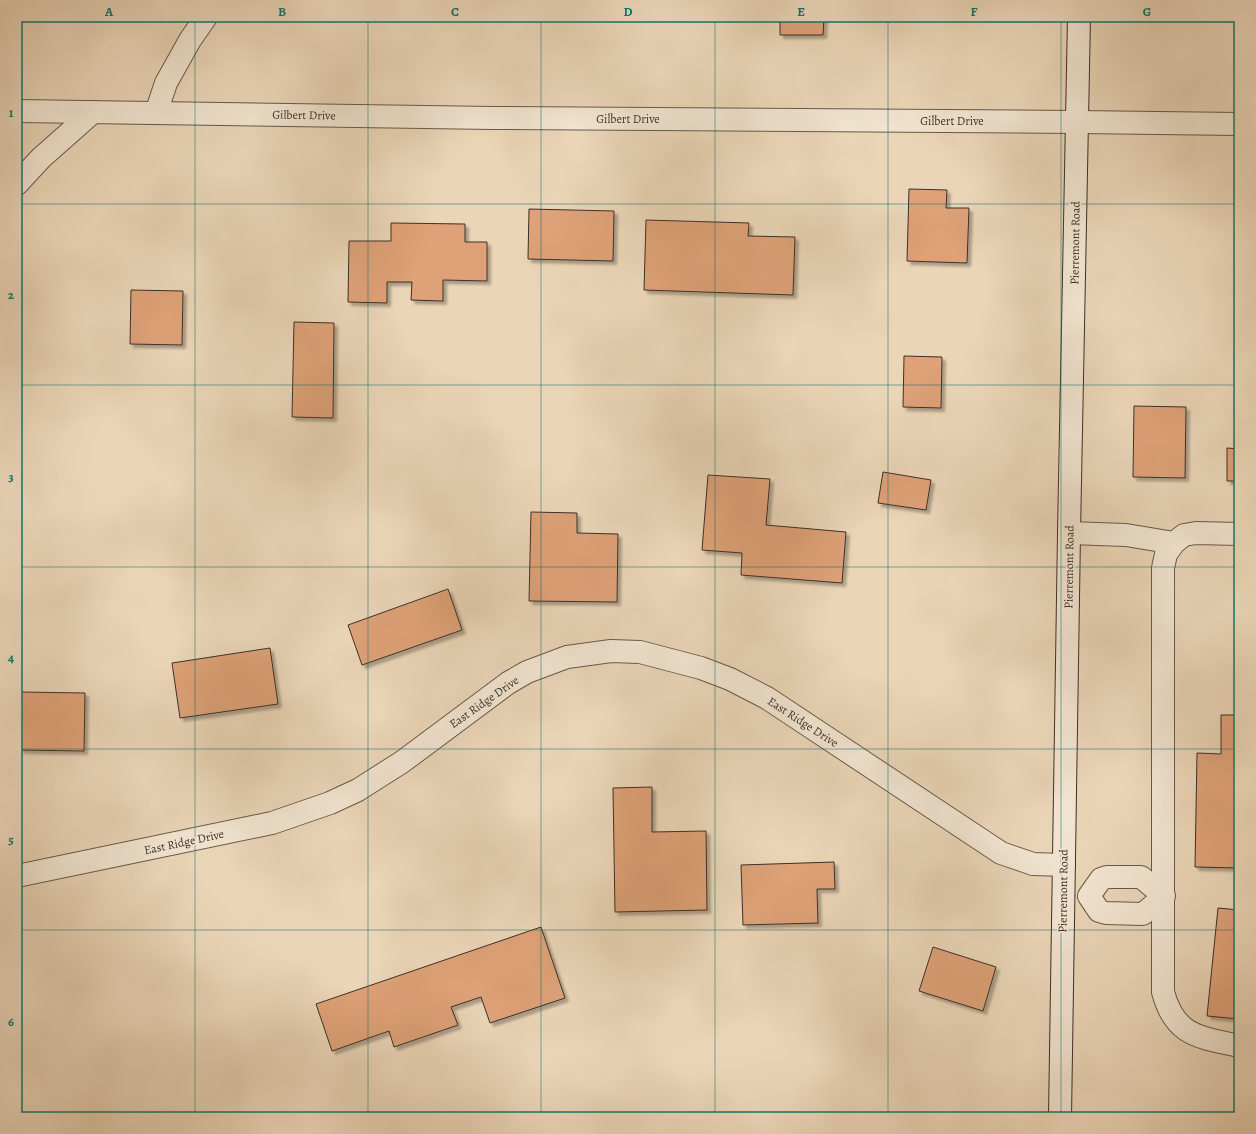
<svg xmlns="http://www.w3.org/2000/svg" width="1256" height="1134" viewBox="0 0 1256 1134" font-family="Alegreya,serif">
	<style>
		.building { fill: #dea178; stroke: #3b3027; filter: url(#shadow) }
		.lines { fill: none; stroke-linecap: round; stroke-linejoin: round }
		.minor-casing { stroke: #67594b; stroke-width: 24 }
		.tertiary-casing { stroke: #67594b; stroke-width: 24 }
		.secondary-casing { stroke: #3b3027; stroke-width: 24 }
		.minor { stroke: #f1e4d0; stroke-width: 22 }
		.tertiary { stroke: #f1e4d0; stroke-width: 22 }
		.secondary { stroke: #f1e4d0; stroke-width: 22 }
		.grid { fill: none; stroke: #0f766e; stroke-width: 1; stroke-opacity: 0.55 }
		.labels { text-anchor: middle; stroke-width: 3.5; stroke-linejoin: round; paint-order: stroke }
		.street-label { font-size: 12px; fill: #3b3027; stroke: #f1e4d0 }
		.neatline { fill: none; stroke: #0f766e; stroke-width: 1.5 }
		.grid-label { font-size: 13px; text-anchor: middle; font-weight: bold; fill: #0f766e }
	</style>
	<defs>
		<filter id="shadow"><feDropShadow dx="3.5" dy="3.5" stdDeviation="1" flood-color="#0004"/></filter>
	</defs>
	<rect width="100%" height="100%" fill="#ead5b7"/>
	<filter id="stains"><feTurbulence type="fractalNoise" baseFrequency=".005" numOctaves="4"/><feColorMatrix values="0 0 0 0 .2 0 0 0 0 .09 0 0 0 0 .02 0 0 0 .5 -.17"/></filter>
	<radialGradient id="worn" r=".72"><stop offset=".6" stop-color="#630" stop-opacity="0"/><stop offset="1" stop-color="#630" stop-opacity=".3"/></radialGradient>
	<path class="building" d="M780,17H824L823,35H780Z
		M1237,17H1239V37H1236Z
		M909,189L947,190L946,208H969L967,263L907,261Z
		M529,209L614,211L613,261L528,259Z
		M646,220L749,223L748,236L795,237L793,295L644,290Z
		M391,223L465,224V242H487V281L443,280V301L411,300L412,282H387V303L348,302L349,241H391Z
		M131,290L183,291L182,345L130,344Z
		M294,322L334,323L333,418L292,417Z
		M904,356L942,357L941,408L903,407Z
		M1134,406L1186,407L1185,478L1133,477Z
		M1227,448L1239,449V481H1227Z
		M883,472L931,480L926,510L878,503Z
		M708,475L770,479L766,525L846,532L842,583L741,575L742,553L702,550Z
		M531,512L577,513V533L618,534L617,602L529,601Z
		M448,589L462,630L362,665L348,625Z
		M270,648L278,704L180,718L172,663Z
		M21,692L85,693L84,751L20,750Z
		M1221,715H1239V868L1195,867L1197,753L1221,754Z
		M652,787V832L706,831L707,910L615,912L613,788Z
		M834,862L835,889H817L818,923L743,925L741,865Z
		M1218,908L1239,910V1019L1207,1016Z
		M541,927L565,998L490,1023L481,997L451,1007L458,1025L394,1047L389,1031L332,1051L316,1004Z
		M933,947L996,967L983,1011L919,991Z"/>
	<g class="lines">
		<defs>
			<path id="minor" d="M156,113L166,83L190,40L206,17
				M17,184L41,158L93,112
				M1069,533L1126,535L1174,543
				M1239,534L1196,533L1184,535L1174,543L1166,554L1163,568V992C1175,1037 1200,1037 1239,1046
				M17,876L272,823L330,803L358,790L402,762L508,683L527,672L567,657L611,651L640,652L701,668L730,679L767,698L1001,853L1033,864L1064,865
				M1107,877H1141L1164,896L1143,914L1106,913L1099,911L1089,896L1101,879Z"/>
			<path id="tertiary" d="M17,111L492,118L1077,122L1239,124"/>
			<path id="secondary" d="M1060,1117L1069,533L1079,17"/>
		</defs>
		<use href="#minor" class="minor-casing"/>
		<use href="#tertiary" class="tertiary-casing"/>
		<use href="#secondary" class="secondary-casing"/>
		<use href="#minor" class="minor"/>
		<use href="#tertiary" class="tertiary"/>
		<use href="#secondary" class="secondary"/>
	</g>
	<path class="grid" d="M195,17V1117M368,17V1117M541,17V1117M715,17V1117M888,17V1117M1061,17V1117M17,204H1239M17,385H1239M17,567H1239M17,749H1239M17,930H1239"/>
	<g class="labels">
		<g class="street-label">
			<text transform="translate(304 115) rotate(1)" y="4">Gilbert Drive</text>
			<text x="628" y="123">Gilbert Drive</text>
			<text x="952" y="125">Gilbert Drive</text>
			<text transform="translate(1075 243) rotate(-89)" y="4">Pierremont Road</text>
			<text transform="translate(1069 567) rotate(-89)" y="4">Pierremont Road</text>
			<text transform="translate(484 702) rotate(-35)" y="4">East Ridge Drive</text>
			<text transform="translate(803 722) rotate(33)" y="4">East Ridge Drive</text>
			<text transform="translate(184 842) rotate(-12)" y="4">East Ridge Drive</text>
			<text transform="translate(1063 891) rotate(-89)" y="4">Pierremont Road</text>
		</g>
	</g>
	<rect width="1256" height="1134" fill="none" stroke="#ead5b7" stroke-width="44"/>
	<rect x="22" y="22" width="1212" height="1090" class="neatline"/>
	<g class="grid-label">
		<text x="109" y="16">A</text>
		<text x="282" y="16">B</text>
		<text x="455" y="16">C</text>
		<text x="628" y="16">D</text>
		<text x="801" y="16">E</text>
		<text x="974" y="16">F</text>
		<text x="1147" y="16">G</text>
		<text x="11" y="117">1</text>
		<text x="11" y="299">2</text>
		<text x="11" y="481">3</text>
		<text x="11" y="662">4</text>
		<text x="11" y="844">5</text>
		<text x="11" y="1026">6</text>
	</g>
	<rect width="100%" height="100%" filter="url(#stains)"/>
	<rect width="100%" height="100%" fill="url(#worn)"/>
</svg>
